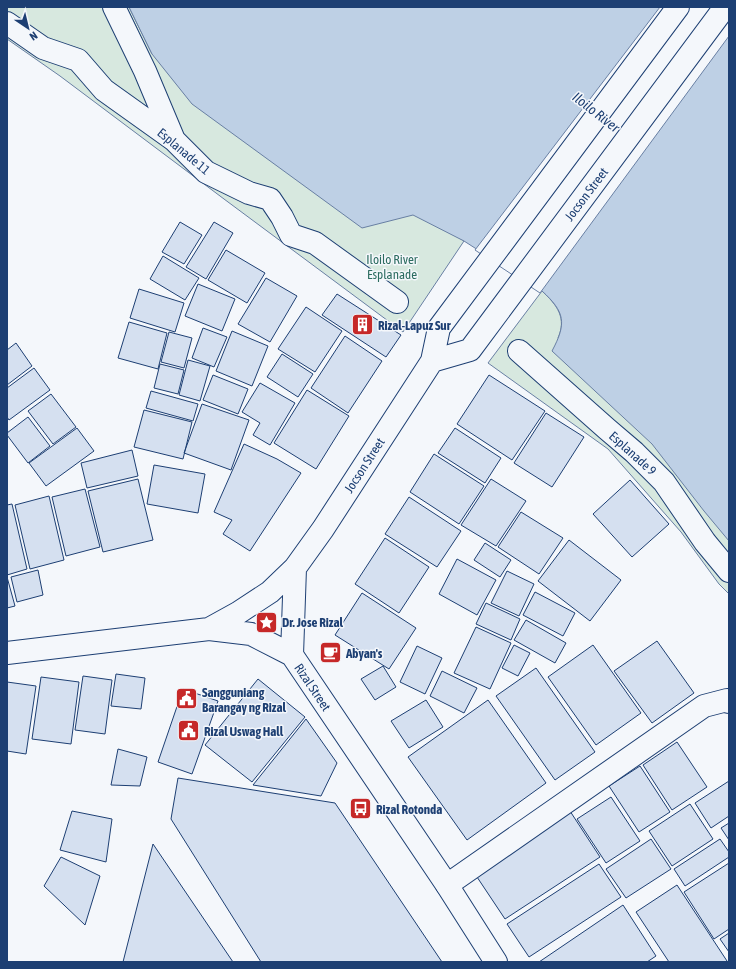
<svg xmlns="http://www.w3.org/2000/svg" width="736" height="969" viewBox="0 0 736 969" font-family="'Asap Condensed',sans-serif">
	<style>
		.green { fill: #d7e8df; stroke: #687fa3 }
		.water { fill: #bed0e5; stroke: #687fa3 }
		.pier { fill: #f4f7fb; stroke: #687fa3 }
		.building { fill: #d5e0f0; stroke: #1d3f73 }
		.lines { fill: none; stroke-linecap: round; stroke-linejoin: round }
		.minor-casing { stroke: #1d3f73; stroke-width: 24 }
		.major-casing { stroke: #1d3f73; stroke-width: 24 }
		.minor { stroke: #f4f7fb; stroke-width: 22 }
		.major { stroke: #f4f7fb; stroke-width: 22 }
		.labels { text-anchor: middle; stroke-width: 3; stroke-linejoin: round; paint-order: stroke }
		.street-label { font-size: 13px; fill: #1d3f73; stroke: #f4f7fb }
		.park-label { font-size: 13px; fill: #2c6c60; stroke: #f4f7fb }
		.poi-label { font-size: 13px; font-weight: bold; fill: #1d3f73; stroke: #f4f7fb; text-anchor: start }
		.water-label { font-size: 14px; font-style: italic; fill: #1d3f73; stroke: #f4f7fb }
	</style>
	<rect width="100%" height="100%" fill="#f4f7fb"/>
	<path class="green" d="M7,7H129L152,54H180L464,241L403,332L224,199L60,76L7,39Z
		M542,291C557,305 567,318 558,338L729,481V594L719,584L681,532L608,449L488,363Z"/>
	<path class="water" d="M129,7H729V541L704,511L652,444L552,351C567,323 565,312 542,291L464,241L413,215L362,228L192,104L152,54Z"/>
	<path class="pier" d="M660,7H729V36L540,293L475,250Z"/>
	<path class="building" d="M180,222L202,235L184,264L162,252Z
		M214,222L233,233L206,279L186,267Z
		M226,250L265,273L247,303L208,280Z
		M163,256L199,278L185,300L150,279Z
		M266,278L297,296L270,342L238,324Z
		M198,284L235,299L222,331L185,316Z
		M139,289L184,303L175,332L130,318Z
		M337,294L401,335L386,357L322,315Z
		M306,307L342,331L315,372L278,349Z
		M129,322L167,333L158,369L118,358Z
		M203,328L227,337L214,367L192,358Z
		M232,331L268,346L252,386L216,371Z
		M169,332L192,338L184,368L161,362Z
		M345,336L382,361L348,413L311,388Z
		M16,343L32,366L7,385V350Z
		M282,354L313,374L298,397L267,377Z
		M188,360L210,366L200,401L179,395Z
		M160,364L184,370L178,394L154,388Z
		M34,368L50,390L9,420L7,417V388Z
		M213,375L248,389L238,414L203,400Z
		M489,375L545,411L512,460L457,424Z
		M260,383L295,403L270,445L253,435L260,423L242,412Z
		M307,390L349,416L316,469L274,443Z
		M151,391L198,404L193,421L146,408Z
		M51,394L76,427L53,444L28,411Z
		M202,404L249,420L231,470L184,453Z
		M144,410L192,422L183,459L134,447Z
		M546,413L584,437L552,487L514,463Z
		M28,417L50,446L28,463L7,435V433Z
		M77,428L94,451L46,486L29,463Z
		M455,428L501,458L485,483L438,453Z
		M244,444L277,459L301,473L250,551L223,534L232,520L214,512Z
		M132,450L138,476L87,488L81,463Z
		M434,454L484,486L459,524L410,492Z
		M154,465L205,474L198,513L147,504Z
		M138,479L153,540L103,552L88,491Z
		M491,479L526,501L496,546L461,525Z
		M630,480L669,524L632,557L593,514Z
		M85,489L100,547L66,556L52,497Z
		M49,496L64,560L30,569L15,505Z
		M409,497L461,531L437,567L385,534Z
		M12,504L27,569L7,575V505Z
		M521,512L563,538L539,574L498,547Z
		M385,538L429,567L399,613L355,584Z
		M569,540L621,580L590,621L538,581Z
		M485,543L511,560L500,577L474,560Z
		M457,559L496,580L477,615L439,594Z
		M38,570L43,595L17,602L11,577Z
		M507,571L534,584L519,616L491,603Z
		M7,577L15,606L7,608Z
		M535,592L575,613L563,636L523,615Z
		M362,593L416,628L389,669L335,635Z
		M486,603L520,619L511,640L476,624Z
		M526,620L566,643L555,663L514,640Z
		M476,627L511,643L490,689L454,673Z
		M657,641L694,693L652,723L614,671Z
		M514,645L530,653L518,676L502,668Z
		M593,645L641,713L596,745L548,677Z
		M417,646L442,658L425,694L400,682Z
		M383,666L396,687L375,700L361,679Z
		M536,668L595,752L555,780L496,696Z
		M442,671L477,688L464,713L430,696Z
		M116,674L145,678L141,709L111,706Z
		M83,676L112,680L105,734L75,730Z
		M41,677L79,682L71,744L32,739Z
		M258,679L305,717L252,782L205,745Z
		M7,682L36,686L26,754L7,751Z
		M183,689L218,701L192,774L158,762Z
		M426,700L443,727L409,748L391,721Z
		M488,700L546,783L467,840L408,757Z
		M306,719L337,763L321,796L253,785Z
		M677,742L707,787L672,810L643,765Z
		M118,749L147,757L140,786L111,785Z
		M640,766L670,812L639,832L609,786Z
		M178,778L335,803L442,962H261L171,819Z
		M729,781V816L711,828L695,803Z
		M611,797L640,841L606,863L577,819Z
		M690,804L713,839L672,866L649,831Z
		M568,808L600,857L505,919L473,871Z
		M72,811L112,819L106,862L60,850Z
		M729,823V840L721,828Z
		M651,839L671,869L626,898L606,869Z
		M720,839L729,852V857L685,886L674,869Z
		M153,844L233,962H123Z
		M61,857L100,876L85,925L44,886Z
		M729,863V929L714,939L684,892Z
		M599,864L621,897L529,957L507,924Z
		M677,885L727,961L724,962H669L636,912Z
		M623,905L656,956L647,962H539Z
		M729,933V952L720,939Z"/>
	<g class="lines">
		<defs>
			<path id="minor" d="M114,7L145,71L174,140
				M7,23L43,48L78,60L104,90L174,140L206,172L249,193L270,199L282,217L291,235L315,243L397,302
				M519,351L607,429L634,452L664,482L705,542L729,571
				M447,885L704,706L727,700L729,702"/>
			<path id="major" d="M432,361L470,350L725,7
				M209,629L238,613L270,592L295,568L323,529L432,361L439,328L678,7
				M7,653L209,629L251,634L292,655L447,885L496,962
				M292,655L295,568"/>
		</defs>
		<use href="#minor" class="minor-casing"/>
		<use href="#major" class="major-casing"/>
		<use href="#minor" class="minor"/>
		<use href="#major" class="major"/>
	</g>
	<defs>
		<symbol id="building-square" viewBox="-11 -11 22 22"><rect x="-9" y="-9" width="18" height="18" rx="4" fill="#c62828" stroke="#f4f7fb"/><path d="M-4-6H4V6H1V3H-1V6H-4ZM-2.5-4.3h1.7v1.8h-1.7ZM.8-4.3h1.7v1.8H.8ZM-2.5-1h1.7V.8h-1.7ZM.8-1h1.7V.8H.8Z" fill="#fff"/></symbol>
		<symbol id="sight-square" viewBox="-11 -11 22 22"><rect x="-9" y="-9" width="18" height="18" rx="4" fill="#c62828" stroke="#f4f7fb"/><path d="M0-6L1.8-2.2L6-1.7L2.9 1.2L3.7 5.4L0 3.3L-3.7 5.4L-2.9 1.2L-6-1.7L-1.8-2.2Z" fill="#fff"/></symbol>
		<symbol id="cafe-square" viewBox="-11 -11 22 22"><rect x="-9" y="-9" width="18" height="18" rx="4" fill="#c62828" stroke="#f4f7fb"/><path d="M-5.5-4.5H6V0H3Q3 3.5 0 3.5H-2.5Q-5.5 3.5-5.5 0ZM3-3.2v2h1.7v-2ZM-6 4.5H4V6H-6Z" fill="#fff"/></symbol>
		<symbol id="civic-square" viewBox="-11 -11 22 22"><rect x="-9" y="-9" width="18" height="18" rx="4" fill="#c62828" stroke="#f4f7fb"/><path d="M-.6-6.5H3V-4.5H.6V-3L4-1V1h2V6H-6V1h2V-1L-.6-3ZM-1.2 2.5V6h2.4V2.5Z" fill="#fff"/></symbol>
		<symbol id="bus-square" viewBox="-11 -11 22 22"><rect x="-9" y="-9" width="18" height="18" rx="4" fill="#c62828" stroke="#f4f7fb"/><path d="M-5-6H5V4H4V6H2V4H-2V6H-4V4H-5ZM-3.5-4V0h7V-4ZM-3.5 1.2v1.5H-2V1.2ZM2 1.2v1.5H3.5V1.2Z" fill="#fff"/></symbol>
	</defs>
	<g fill-rule="evenodd">
		<use href="#building-square" x="350" y="312" width="25" height="25"/>
		<use href="#sight-square" x="254" y="610" width="25" height="25"/>
		<use href="#cafe-square" x="318" y="640" width="25" height="25"/>
		<use href="#civic-square" x="174" y="686" width="25" height="25"/>
		<use href="#civic-square" x="176" y="718" width="25" height="25"/>
		<use href="#bus-square" x="348" y="796" width="25" height="25"/>
	</g>
	<g class="labels">
		<g class="street-label">
			<text transform="translate(184 151) rotate(40)" y="5">Esplanade 11</text>
			<text transform="translate(586 194) rotate(-53)" y="5">Jocson Street</text>
			<text transform="translate(633 453) rotate(42)" y="5">Esplanade 9</text>
			<text transform="translate(364 465) rotate(-57)" y="5">Jocson Street</text>
			<text transform="translate(313 687) rotate(56)" y="5">Rizal Street</text>
		</g>
		<g class="park-label">
			<text x="392" y="264">Iloilo River<tspan x="392" dy="15">Esplanade</tspan></text>
		</g>
		<g class="poi-label">
			<text x="378" y="330">Rizal-Lapuz Sur</text>
			<text x="282" y="627">Dr. Jose Rizal</text>
			<text x="346" y="658">Abyan's</text>
			<text x="202" y="697">Sangguniang<tspan x="202" dy="15">Barangay ng Rizal</tspan></text>
			<text x="204" y="736">Rizal Uswag Hall</text>
			<text x="376" y="814">Rizal Rotonda</text>
		</g>
		<g class="water-label">
			<text transform="translate(596 112) rotate(38)" y="5">Iloilo River</text>
		</g>
	</g>
	<rect width="736" height="969" fill="none" stroke="#1d3f73" stroke-width="16"/>
	<g transform="translate(28 28) rotate(145)" stroke="#f4f7fb" stroke-width="3" paint-order="stroke">
	<path d="M0-3L7 15L0 10L-7 15Z" fill="#1d3f73"/>
	<text y="-6" font-size="11" font-weight="bold" text-anchor="middle" fill="#1d3f73">N</text>
	</g>
</svg>
